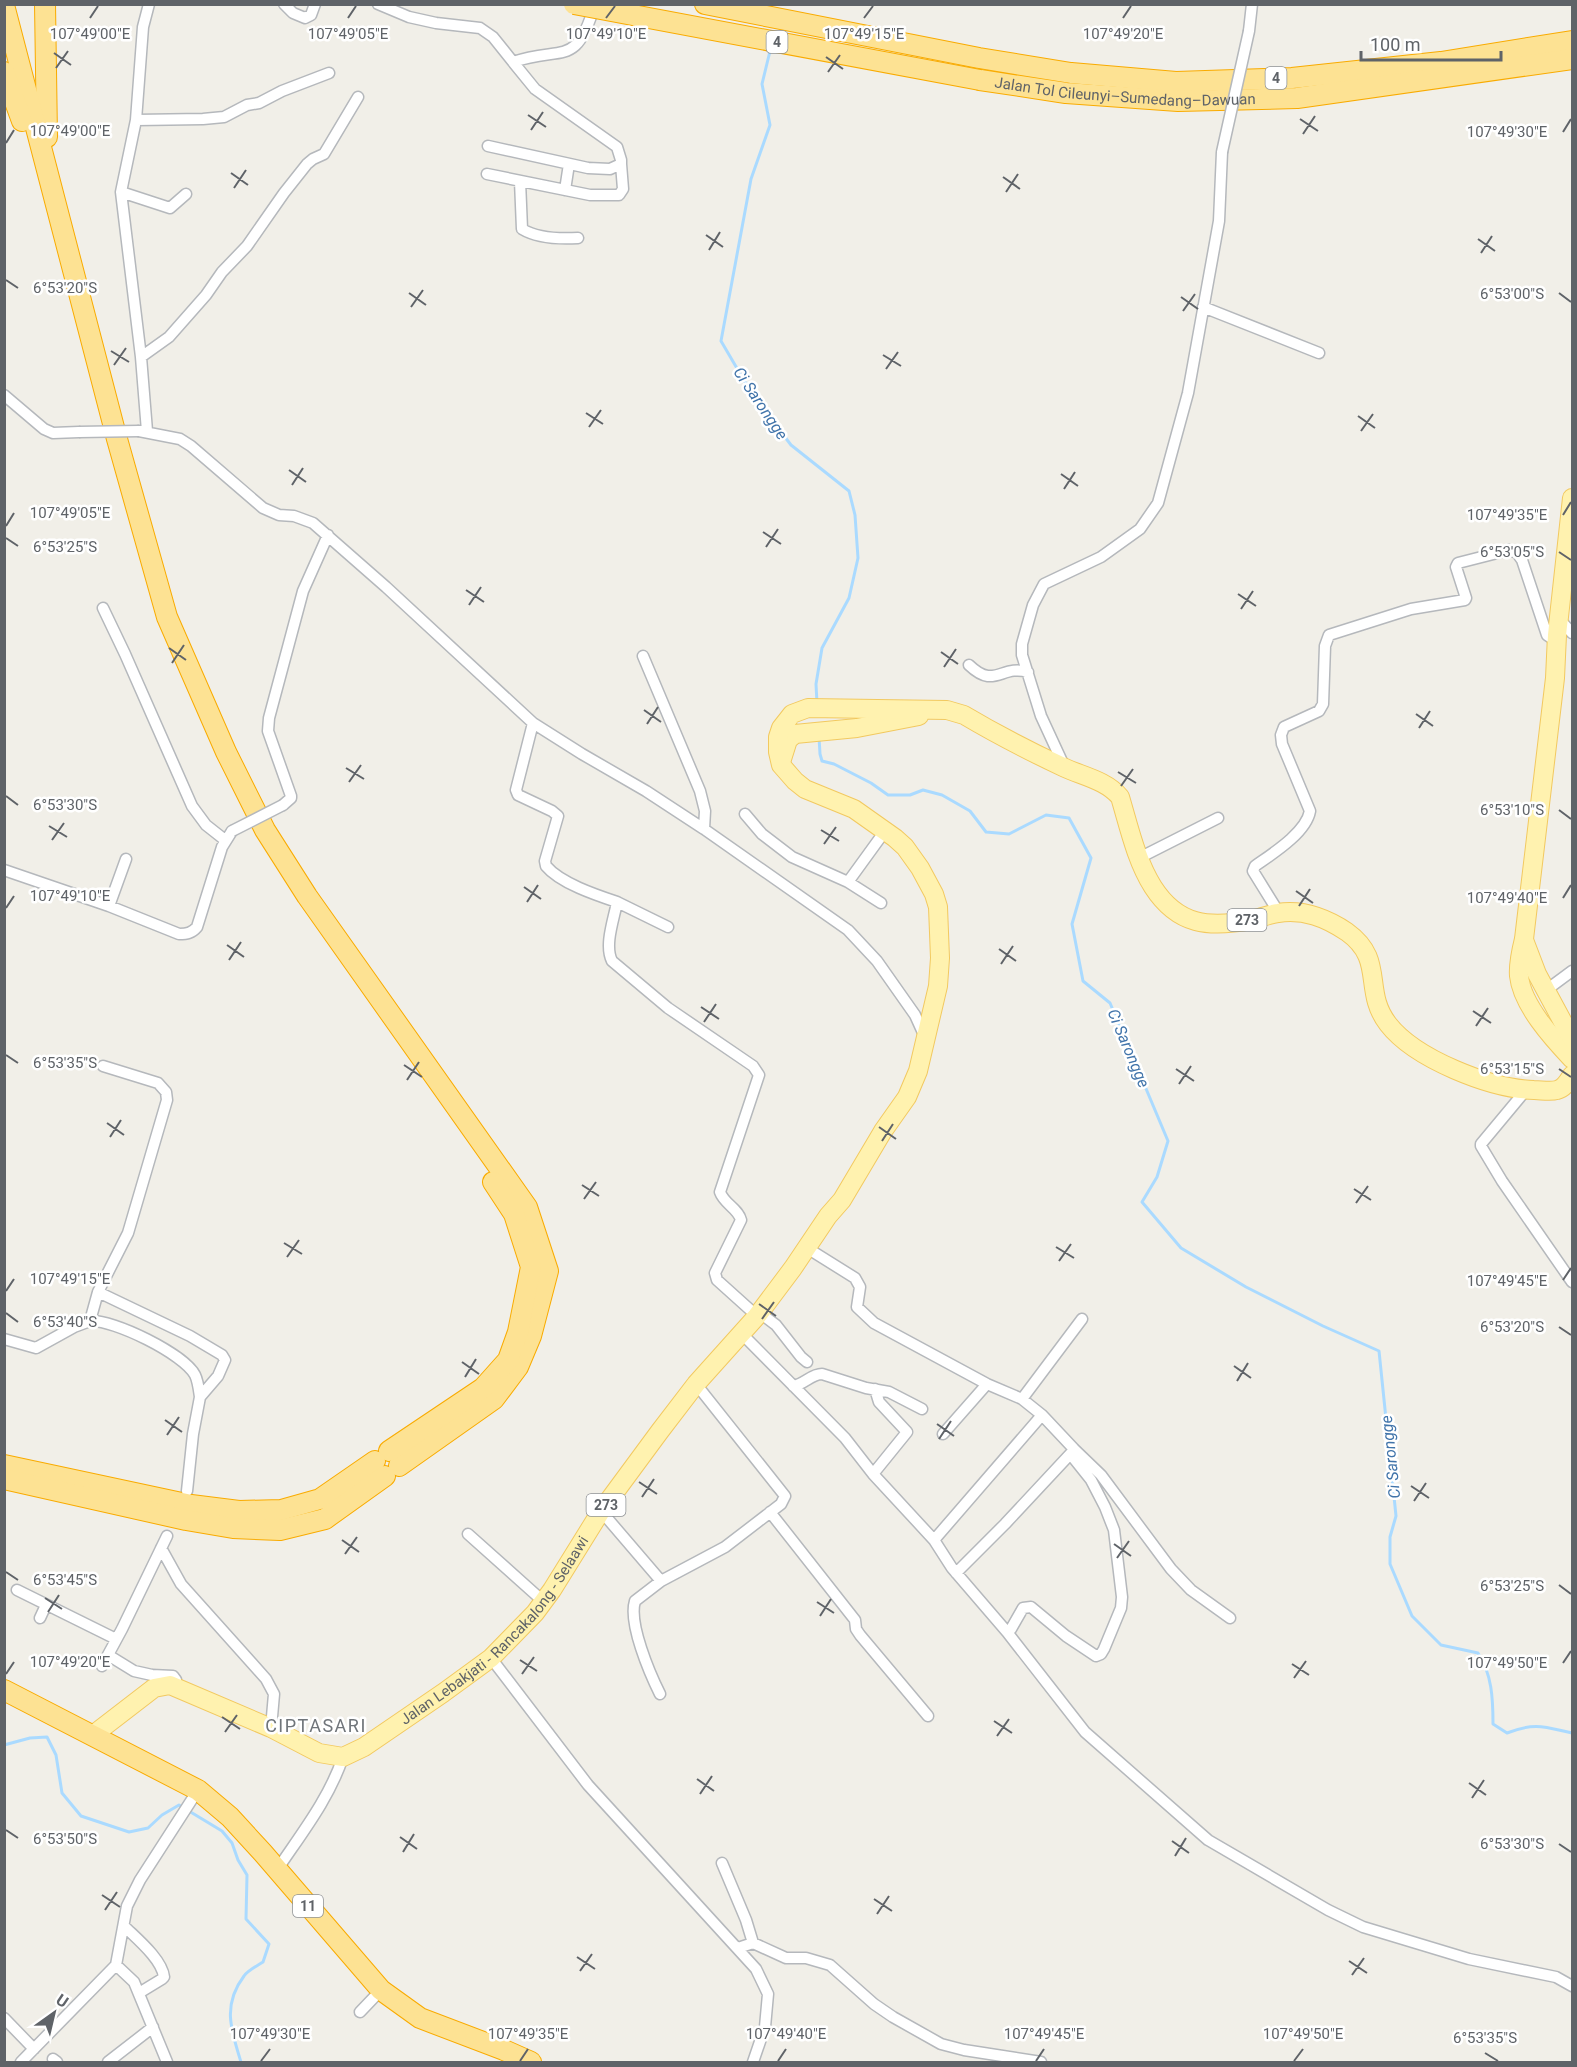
<svg xmlns="http://www.w3.org/2000/svg" width="1577" height="2067" viewBox="0 0 1577 2067" font-family="Roboto,sans-serif">
	<style>
		.lines { fill: none; stroke-linecap: round; stroke-linejoin: round }
		.stream { stroke: #aadaff; stroke-width: 3 }
		.street-casing { stroke: #b5b8bc; stroke-width: 13 }
		.primary-casing { stroke: #f2c960; stroke-width: 20 }
		.highway-casing { stroke: #f9ab00; stroke-width: 22 }
		.street { stroke: #fff; stroke-width: 10 }
		.primary { stroke: #fff2af; stroke-width: 18 }
		.highway { stroke: #fde293; stroke-width: 20 }
		.street-bridge-casing { stroke: #b5b8bc; stroke-width: 13; stroke-linecap: butt }
		.highway-bridge-casing { stroke: #f9ab00; stroke-width: 22; stroke-linecap: butt }
		.street-bridge { stroke: #fff; stroke-width: 10 }
		.highway-bridge { stroke: #fde293; stroke-width: 20 }
		.ticks { fill: none; stroke: #5f6368; stroke-width: 2 }
		.labels { text-anchor: middle; stroke-width: 5; stroke-linejoin: round; paint-order: stroke }
		.shield { fill: #fff; stroke: #8f9295; stroke-width: 1.5 }
		.shield-label { font-size: 14px; font-weight: bold; fill: #5f6368 }
		.street-label { font-size: 15px; fill: #5f6368; stroke: #fff }
		.water-label { font-size: 16px; font-style: italic; fill: #4174aa; stroke: #fff }
		.quarter-label { font-size: 18px; letter-spacing: 1.5px; fill: #70757a; stroke: #fff }
		.ticks-label { font-size: 15px; text-anchor: middle; fill: #5f6368; stroke: #fff; stroke-width: 5; stroke-linejoin: round; paint-order: stroke }
	</style>
	<rect width="100%" height="100%" fill="#f1efe8"/>
	<g class="lines">
		<path class="stream" d="M771,47L762,84L770,125L751,179L721,341L752,394L791,445L849,491L855,515L858,558L849,598L822,648L816,684L817,703
			M819,737L820,754L822,761L834,764L871,783L888,795H910L923,790L942,795L970,811L986,832L1009,834L1046,815L1069,818L1091,858L1072,924L1083,981L1110,1003L1168,1141L1157,1177L1142,1202L1181,1248L1246,1287L1323,1326L1379,1351L1396,1516L1390,1537V1564L1412,1616L1441,1645L1478,1653C1492,1674 1493,1699 1493,1724L1507,1733C1535,1722 1545,1727 1572,1733
			M4,1745L30,1738L47,1737L56,1755L62,1793L81,1816L129,1832L148,1828L162,1815L179,1805L222,1831L232,1843L238,1860L247,1875L246,1919L269,1944L263,1962C257,1966 248,1970 244,1976C222,2005 231,2030 241,2062"/>
		<defs>
			<path id="street" d="M284,4L293,13L305,18L311,15L315,4
				M378,4L409,17L436,23L480,28L493,37L513,62C564,45 576,69 595,4
				M1249,31L1252,4
				M136,120L203,119L224,117L247,105L259,103L282,91L329,73
				M488,146L588,168L610,169L621,164V160L617,147L535,89L513,62
				M487,174L590,195H619L623,189L621,164
				M520,181L522,229C537,238 561,239 578,238
				M565,190L569,164
				M121,192L170,208L186,194
				M1203,307L1319,353
				M141,357L169,337L206,295L222,272L247,246L284,193L307,164L313,159L324,154L358,97
				M4,395L44,429L53,433L79,432
				M139,431L180,439L191,446L263,508L279,515L294,516L313,523L386,587L533,723L582,754L646,791L704,829L848,930L877,961L915,1015L925,1037
				M147,431L141,357L121,192L136,120L143,27L149,4
				M103,608L125,654L192,806L206,825L225,840
				M1559,619L1572,633
				M643,656L700,791L705,811L704,829
				M969,665C995,690 1001,664 1028,672
				M533,723L516,790L518,795L552,811L558,816L545,861L546,866C560,883 596,895 617,902C614,919 604,945 612,961L668,1008L753,1066L759,1075L720,1192C724,1204 738,1208 741,1220L715,1273L717,1280L757,1316
				M1065,768L1041,716L1022,655V644L1033,605L1044,584L1101,557L1140,529L1158,503L1188,393L1219,221L1222,152
				M283,805L291,798V796L268,731L269,718L303,591L328,535
				M745,814L762,834L792,857L848,882L881,903
				M1139,858L1218,818
				M4,870L109,906L179,934C187,934 192,933 197,927L222,847L232,831
				M848,882L885,831
				M617,902L668,927
				M109,906L126,859
				M1279,913L1253,871L1255,866C1272,854 1306,833 1310,811L1282,744L1281,735L1284,727L1319,711L1323,704L1325,646L1329,635L1411,609L1465,600L1466,598L1456,567L1458,563L1509,550L1517,553L1522,560L1547,635L1550,637L1557,635
				M1545,991L1572,971
				M1526,1090L1481,1144V1146L1502,1181L1572,1282
				M807,1248L855,1278L860,1287L857,1307L874,1323L987,1384L1022,1399L1042,1415L1074,1449L1101,1475L1171,1569L1191,1590L1230,1618
				M98,1292L128,1233L167,1100L166,1092L158,1083L103,1066
				M760,1313L776,1325L801,1357L807,1362
				M90,1321C113,1319 184,1354 195,1375C198,1381 199,1390 200,1397
				M742,1334L845,1438L873,1474L934,1540L952,1568L1007,1632L1085,1732L1208,1840L1328,1910L1363,1927L1469,1959L1556,1977L1572,1986
				M4,1339L36,1348L74,1327L90,1321L98,1292L190,1336L222,1355L225,1360L218,1376L200,1397L193,1434L187,1491
				M793,1386C805,1384 811,1374 822,1374L866,1388L889,1392L922,1409
				M1022,1399L1082,1319
				M943,1434L987,1384
				M873,1474L907,1432L879,1402L875,1389
				M601,1511L661,1581
				M770,1512L855,1620L856,1629L860,1635L928,1716
				M468,1534L544,1602
				M934,1540L1042,1415
				M161,1548L181,1584L266,1679L274,1694L271,1728
				M956,1573L1005,1524L1074,1450
				M17,1590L116,1639
				M40,1618L46,1605
				M1007,1632L1011,1629L1023,1608L1031,1607L1066,1636L1096,1656L1101,1654L1104,1649L1121,1608L1122,1597L1114,1530L1105,1507L1091,1480L1071,1455
				M108,1655L134,1671L152,1675L173,1676L176,1680L175,1686
				M491,1658L588,1785L756,1969L768,1994L765,2027L753,2062
				M102,1666L122,1629L167,1536
				M660,1694C650,1674 628,1623 635,1601L661,1581L725,1547L781,1504L785,1496L696,1384
				M722,1863L746,1920L753,1943
				M277,1870C301,1834 329,1799 343,1757
				M124,1926C136,1938 162,1959 164,1977L162,1979L139,1993
				M738,1948L753,1943L786,1958H806L830,1965L874,2004L893,2017L941,2044L964,2050L1041,2062
				M116,1965L134,1982L167,2062
				M360,2012L381,1990
				M4,2018L34,2049
				M53,2059L57,2062
				M21,2062L116,1965L127,1906L140,1880L198,1790
				M108,2062L153,2027"/>
			<g id="primary">
				<path d="M1572,498L1557,635L1555,678L1524,939C1521,951 1518,964 1519,976C1522,1005 1553,1039 1572,1059"/>
				<path d="M782,759L788,740L795,734L857,728L919,716"/>
				<path d="M1524,940L1537,974L1572,1039"/>
				<path id="s1" d="M93,1735L154,1688L170,1685L271,1728L319,1753L343,1757L364,1747L443,1693L491,1658L535,1613L552,1590L601,1511L660,1431L696,1384L757,1316L793,1268L828,1216L842,1200L883,1131L907,1097L918,1071L938,986L940,958L938,907L934,894L920,868L905,847L895,838L854,809L805,789L795,781L781,765L778,752V737L781,728L792,714L808,708L947,710L964,715C996,734 1029,751 1063,767C1082,776 1106,780 1120,797C1129,827 1136,860 1153,887C1178,926 1209,928 1252,920C1261,918 1269,914 1278,913C1304,909 1326,918 1347,932C1386,960 1362,990 1388,1024C1415,1059 1491,1089 1534,1090C1541,1090 1550,1092 1557,1090C1565,1088 1568,1081 1572,1075"/>
			</g>
			<g id="highway">
				<path d="M45,4L47,137"/>
				<path d="M705,4L979,58L1071,73L1176,82L1292,78L1441,62L1572,41"/>
				<path d="M4,5L117,439L167,617L226,752L265,830L307,896L527,1207L548,1271L531,1336L518,1367L494,1399L399,1466"/>
				<path d="M4,72L22,121"/>
				<path id="s2" d="M980,80L1066,93L1178,101L1297,98L1572,59"/>
				<path d="M389,1451L483,1388L508,1360L518,1332L531,1267L514,1214L493,1182"/>
				<path d="M4,1465L191,1505L239,1511L281,1510L320,1499L375,1461"/>
				<path d="M4,1479L186,1520L233,1528L280,1530L325,1519L385,1476"/>
				<path d="M4,1690L198,1790L230,1817L263,1853L381,1990L420,2018L504,2050L531,2062"/>
			</g>
		</defs>
		<use href="#street" class="street-casing"/>
		<use href="#primary" class="primary-casing"/>
		<use href="#highway" class="highway-casing"/>
		<use href="#street" class="street"/>
		<use href="#primary" class="primary"/>
		<use href="#highway" class="highway"/>
		<defs>
			<path id="street-bridge" d="M1222,152L1249,31
				M79,432L139,431
				M232,831L283,805"/>
			<path id="highway-bridge" d="M574,4L980,80"/>
		</defs>
		<use href="#street-bridge" class="street-bridge-casing"/>
		<use href="#highway-bridge" class="highway-bridge-casing"/>
		<use href="#street-bridge" class="street-bridge"/>
		<use href="#highway-bridge" class="highway-bridge"/>
	</g>
	<path class="ticks" d="M90,18L98,6M348,18L356,6M606,18L615,6M864,18L873,6M1123,18L1131,6M54,53L71,65M826,57L843,69M56,68L68,51M828,72L840,55M528,115L546,127M1300,119L1318,131M531,130L543,112M1563,132L1571,119M1303,134L1315,116M6,143L14,130M231,173L248,185M1003,177L1020,189M234,188L246,170M1006,192L1018,174M706,235L723,247M1478,239L1495,251M709,250L720,232M1481,253L1492,236M6,280L18,288M409,293L426,305M1559,293L1571,302M1181,297L1198,309M411,307L423,290M1183,311L1195,294M111,351L129,362M883,355L901,366M114,365L126,348M886,369L898,352M586,413L603,424M1358,416L1375,428M589,427L601,410M1361,431L1373,414M289,470L306,482M1061,474L1078,486M292,485L303,468M1064,489L1075,472M1563,515L1571,502M6,526L14,513M763,532L781,544M6,538L18,546M766,547L778,529M1559,552L1571,560M466,590L484,602M1238,594L1256,606M469,605L481,587M1241,609L1253,591M169,648L186,660M941,652L958,664M172,663L184,645M944,667L956,649M644,710L661,722M1416,714L1433,726M647,724L658,707M1419,728L1430,711M346,768L364,779M1118,772L1136,783M349,782L361,765M1121,786L1133,769M6,796L18,805M1559,810L1571,819M49,826L67,837M821,830L839,841M52,840L64,823M824,844L836,827M524,887L541,899M1296,891L1313,903M1563,898L1571,885M527,902L538,885M1299,906L1310,889M6,908L14,896M227,945L244,957M999,949L1016,961M229,960L241,942M1001,964L1013,946M701,1007L719,1019M1473,1011L1491,1023M704,1022L716,1004M1476,1026L1488,1008M6,1055L18,1063M404,1065L422,1077M1176,1069L1194,1081M1559,1069L1571,1077M407,1080L419,1062M1179,1084L1191,1066M107,1123L124,1135M879,1127L896,1139M110,1137L121,1120M882,1141L893,1124M582,1185L599,1196M1354,1189L1371,1200M584,1199L596,1182M1356,1203L1368,1186M284,1243L302,1254M1056,1247L1074,1258M287,1257L299,1240M1059,1261L1071,1244M1563,1280L1571,1268M6,1291L14,1279M759,1304L776,1316M6,1313L18,1322M762,1319L774,1302M1559,1327L1571,1335M462,1362L479,1374M1234,1366L1251,1378M465,1377L476,1359M1237,1381L1248,1363M165,1420L182,1432M937,1424L954,1436M167,1435L179,1417M939,1439L951,1421M639,1482L657,1494M1411,1486L1429,1498M642,1497L654,1479M1414,1501L1426,1483M342,1540L359,1552M1114,1544L1131,1556M345,1554L357,1537M1117,1558L1129,1541M6,1572L18,1580M1559,1585L1571,1594M45,1598L62,1609M817,1602L834,1613M48,1612L59,1595M820,1616L831,1599M520,1660L537,1671M1563,1663L1571,1651M1292,1664L1309,1675M6,1674L14,1662M522,1674L534,1657M1294,1678L1306,1661M222,1717L240,1729M994,1721L1012,1733M225,1732L237,1715M997,1736L1009,1719M697,1779L714,1791M1469,1783L1486,1795M700,1794L712,1776M1472,1798L1484,1780M6,1830L18,1838M400,1837L417,1849M1172,1841L1189,1853M1559,1844L1571,1852M403,1852L414,1834M1175,1856L1186,1838M102,1895L120,1907M874,1899L892,1911M105,1910L117,1892M877,1914L889,1896M577,1957L595,1969M1349,1961L1367,1973M580,1971L592,1954M1352,1975L1364,1958M1485,2053L1498,2061M261,2061L270,2049M520,2061L528,2049M778,2061L786,2049M1036,2061L1044,2049M1294,2061L1303,2049"/>
	<g class="labels">
		<g class="shield">
			<rect x="766.5" y="31" width="21" height="22" rx="4.5"/>
			<rect x="1265.5" y="67" width="21" height="22" rx="4.5"/>
			<rect x="1227.5" y="909" width="39" height="22" rx="4.5"/>
			<rect x="586.5" y="1494" width="39" height="22" rx="4.5"/>
			<rect x="293" y="1895" width="30" height="22" rx="4.5"/>
		</g>
		<g class="shield-label">
			<text x="777" y="47">4</text>
			<text x="1276" y="83">4</text>
			<text x="1247" y="925">273</text>
			<text x="606" y="1510">273</text>
			<text x="308" y="1911">11</text>
		</g>
		<g class="street-label">
			<text dy="5" stroke="none"><textPath href="#s2" startOffset="146">Jalan Tol Cileunyi–Sumedang–Dawuan</textPath></text>
			<text dy="5" stroke="none"><textPath href="#s1" startOffset="482">Jalan Lebakjati - Rancakalong - Selaawi</textPath></text>
		</g>
		<g class="water-label">
			<text transform="translate(761 403) rotate(56)" y="6">Ci Sarongge</text>
			<text transform="translate(1129 1048) rotate(67)" y="6">Ci Sarongge</text>
			<text transform="translate(1390 1457) rotate(-96)" y="6">Ci Sarongge</text>
		</g>
		<g class="quarter-label">
			<text x="316" y="1732">CIPTASARI</text>
		</g>
	</g>
	<g class="ticks-label">
		<text x="90" y="39">107°49'00"E</text>
		<text x="348" y="39">107°49'05"E</text>
		<text x="606" y="39">107°49'10"E</text>
		<text x="1123" y="39">107°49'20"E</text>
		<text x="864" y="39">107°49'15"E</text>
		<text x="70" y="136">107°49'00"E</text>
		<text x="1507" y="137">107°49'30"E</text>
		<text x="65" y="293">6°53'20"S</text>
		<text x="1512" y="299">6°53'00"S</text>
		<text x="70" y="518">107°49'05"E</text>
		<text x="1507" y="520">107°49'35"E</text>
		<text x="65" y="552">6°53'25"S</text>
		<text x="1512" y="557">6°53'05"S</text>
		<text x="65" y="810">6°53'30"S</text>
		<text x="1512" y="815">6°53'10"S</text>
		<text x="70" y="901">107°49'10"E</text>
		<text x="1507" y="903">107°49'40"E</text>
		<text x="65" y="1068">6°53'35"S</text>
		<text x="1512" y="1074">6°53'15"S</text>
		<text x="70" y="1284">107°49'15"E</text>
		<text x="1507" y="1286">107°49'45"E</text>
		<text x="65" y="1327">6°53'40"S</text>
		<text x="1512" y="1332">6°53'20"S</text>
		<text x="65" y="1585">6°53'45"S</text>
		<text x="1512" y="1591">6°53'25"S</text>
		<text x="70" y="1667">107°49'20"E</text>
		<text x="1507" y="1668">107°49'50"E</text>
		<text x="65" y="1844">6°53'50"S</text>
		<text x="1512" y="1849">6°53'30"S</text>
		<text x="270" y="2039">107°49'30"E</text>
		<text x="528" y="2039">107°49'35"E</text>
		<text x="786" y="2039">107°49'40"E</text>
		<text x="1044" y="2039">107°49'45"E</text>
		<text x="1303" y="2039">107°49'50"E</text>
		<text x="1485" y="2043">6°53'35"S</text>
	</g>
	<rect width="1577" height="2067" fill="none" stroke="#5f6368" stroke-width="12"/>
	<g transform="translate(54 2013) rotate(34)" stroke="#ffffff" stroke-width="4.5" paint-order="stroke">
	<path d="M0-4.5L10 22L0 15L-10 22Z" fill="#5f6368"/>
	<text y="-9" font-size="16" font-weight="bold" text-anchor="middle" fill="#5f6368">U</text>
	</g>
	<path d="M1361 51v9h140v-9" fill="none" stroke="#5f6368" stroke-width="3"/>
	<text x="1370" y="51" font-size="18" fill="#5f6368" stroke="#ffffff" stroke-width="4.5" paint-order="stroke">100 m</text>
</svg>
